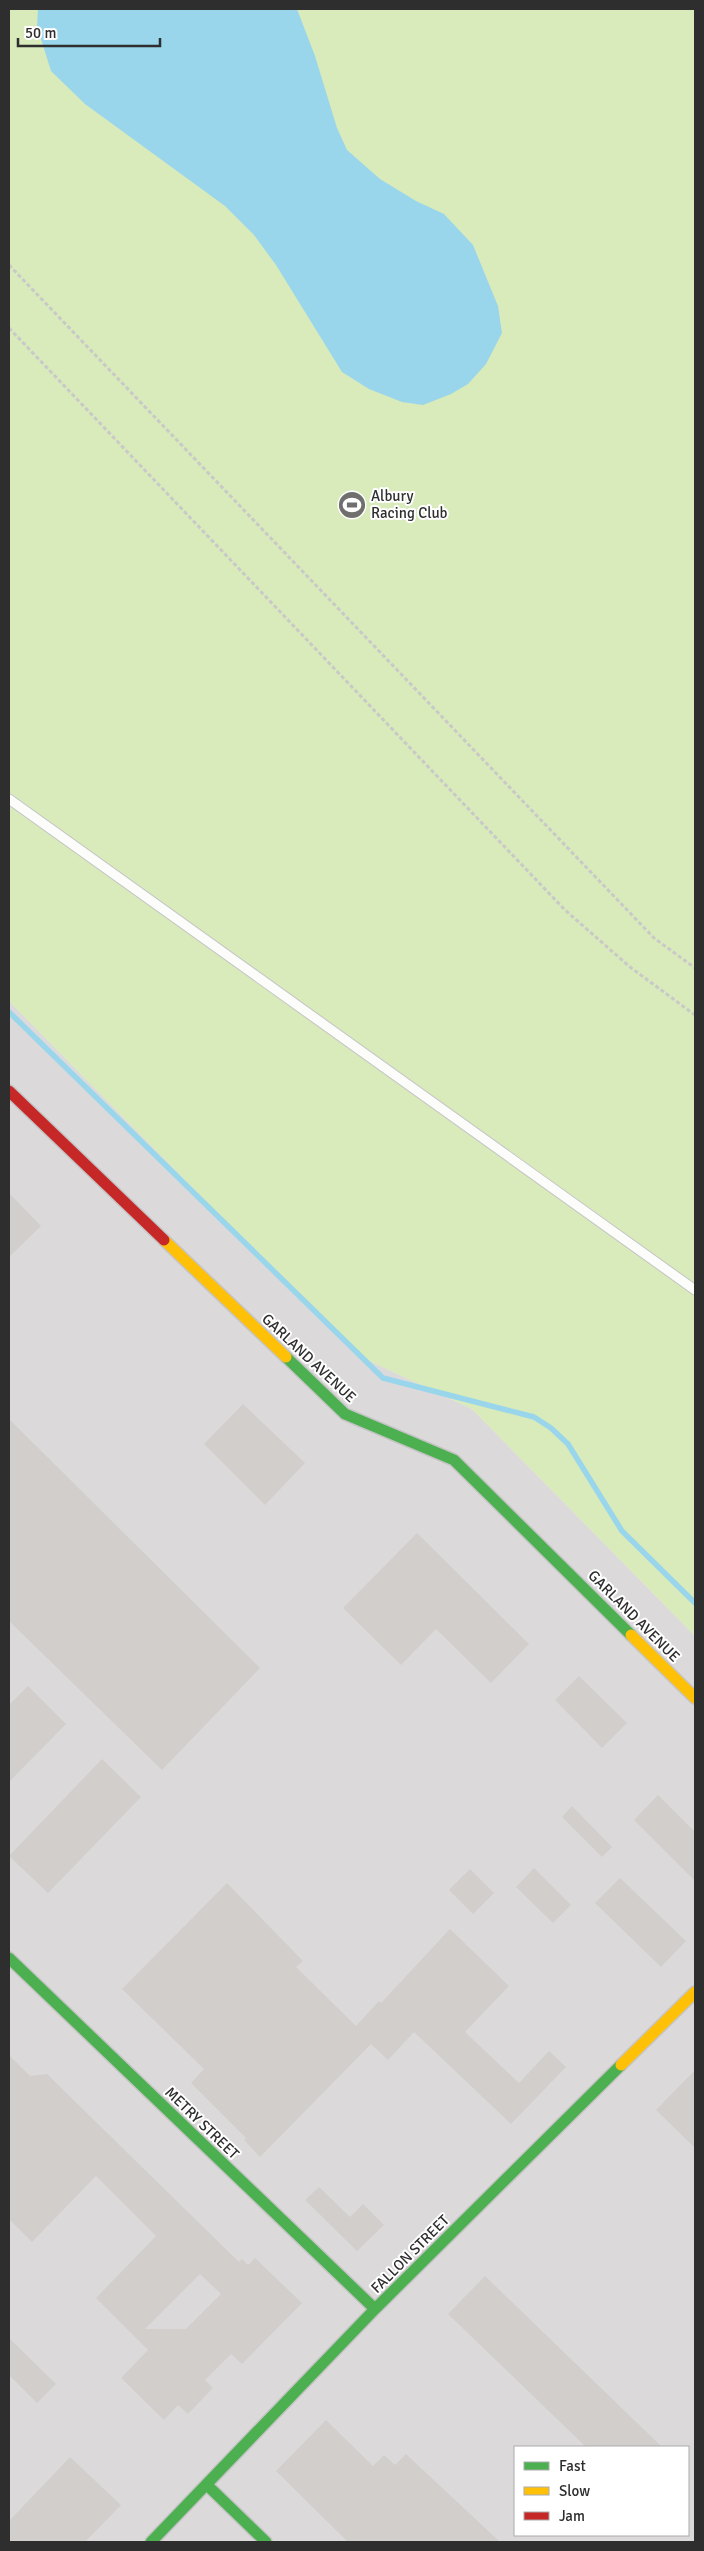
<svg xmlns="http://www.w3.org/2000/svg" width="704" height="2551" viewBox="0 0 704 2551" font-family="Signika,sans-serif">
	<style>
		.industrial { fill: #dcd9db; fill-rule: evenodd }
		.pitch { fill: #d9eabb }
		.water { fill: #99d6ec }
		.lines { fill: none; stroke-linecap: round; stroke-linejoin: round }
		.stream { stroke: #99d6ec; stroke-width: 5.5 }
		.building { fill: #d1cecb; fill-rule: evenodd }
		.lane-casing { stroke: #c5c4c5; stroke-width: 11 }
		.fast-casing { stroke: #c5c4c5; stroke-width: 14 }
		.slow-casing { stroke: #c5c4c5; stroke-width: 14 }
		.jam-casing { stroke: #c5c4c5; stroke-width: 14 }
		.path { stroke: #c9c9c8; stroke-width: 3; stroke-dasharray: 4 2.5; stroke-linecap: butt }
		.lane { stroke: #fcfcfb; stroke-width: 9 }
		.fast { stroke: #4caf50; stroke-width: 11 }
		.slow { stroke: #ffc107; stroke-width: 11 }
		.jam { stroke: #c62828; stroke-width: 11 }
		.labels { text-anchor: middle; stroke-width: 4; stroke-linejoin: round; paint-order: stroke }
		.poi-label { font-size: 15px; fill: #2e2e2e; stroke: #fff; text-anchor: start }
		.street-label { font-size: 15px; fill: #2e2e2e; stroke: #fff }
	</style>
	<rect width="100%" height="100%" fill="#ece8e4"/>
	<path class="industrial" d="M9,1001L357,1355L472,1409L695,1636V2542H9ZM515,2447H688V2535H515Z"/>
	<path class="pitch" d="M9,9H695V1636L472,1409L357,1355L9,1001Z"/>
	<path class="water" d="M38,9H297L315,56L337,128L347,150L380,179L416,201L444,214L473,245L498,306L502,333L486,364L468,384L451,394L423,405L402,402L369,389L342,372L276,265L254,235L225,206L85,104L51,71L37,26Z"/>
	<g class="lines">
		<path class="stream" d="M9,1012L383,1378L534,1417L551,1428L568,1444L622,1531L695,1603"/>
	</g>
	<path class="building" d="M9,1193L41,1226L9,1257Z
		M243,1404L305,1463L265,1505L204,1444Z
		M9,1419L260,1668L162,1770L9,1621Z
		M417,1533L529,1644L491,1683L436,1629L401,1665L343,1608Z
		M579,1676L627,1723L602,1748L555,1700Z
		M28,1686L66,1724L9,1782V1705Z
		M102,1759L141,1797L48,1893L9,1856Z
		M658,1795L695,1832V1881L634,1820Z
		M572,1806L612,1847L602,1857L562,1817Z
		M534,1868L571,1905L553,1923L516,1887Z
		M470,1869L494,1893L473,1914L449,1890Z
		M620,1878L686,1941L661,1967L595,1903Z
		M227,1883L303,1961L296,1967L356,2026L379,2001L381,2003L450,1929L509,1986L465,2032L519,2083L549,2051L566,2067L511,2124L414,2032L388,2060L371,2044L260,2157L244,2140L246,2138L191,2083L204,2069L122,1989Z
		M9,2055L30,2076L47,2074L239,2262L242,2259L248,2265L255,2258L302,2303L242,2364L231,2354L205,2380L213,2388L188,2414L178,2405L164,2420L121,2378L148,2350L96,2298L156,2236L96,2176L32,2242L9,2219ZM200,2274L221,2294L186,2329H145Z
		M695,2070V2148L656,2110Z
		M319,2187L350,2217L363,2204L384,2225L357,2251L305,2200Z
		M485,2276L662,2447H586L448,2314Z
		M9,2338L56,2384L37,2403L9,2375Z
		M326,2420L373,2466L384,2455L395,2465L406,2454L500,2542H348L276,2471Z
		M70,2457L121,2505L85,2542H9V2521Z"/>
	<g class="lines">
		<defs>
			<path id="lane" d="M9,799L695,1290"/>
			<path id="fast" d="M286,1357L345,1414L454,1460L631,1635
				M9,1958L375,2309
				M207,2485L266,2542
				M151,2542L375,2309L621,2065"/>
			<path id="slow" d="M164,1240L286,1357
				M631,1635L695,1698
				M621,2065L695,1992"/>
			<path id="jam" d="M9,1091L164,1240"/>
		</defs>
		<use href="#lane" class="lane-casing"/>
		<use href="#fast" class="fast-casing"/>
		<use href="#slow" class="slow-casing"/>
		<use href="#jam" class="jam-casing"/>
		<path class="path" d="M9,265L654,938L695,968
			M9,328L565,910L630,967L695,1015"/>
		<use href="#lane" class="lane"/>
		<use href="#fast" class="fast"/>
		<use href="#slow" class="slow"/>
		<use href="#jam" class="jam"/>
	</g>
	<defs>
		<symbol id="stadium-disc" viewBox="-11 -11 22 22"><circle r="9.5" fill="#706f6e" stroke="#fff"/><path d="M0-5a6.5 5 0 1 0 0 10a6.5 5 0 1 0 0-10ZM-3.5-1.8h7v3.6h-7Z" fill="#fff"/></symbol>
	</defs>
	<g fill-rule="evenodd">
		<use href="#stadium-disc" x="336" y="489" width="32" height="32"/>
	</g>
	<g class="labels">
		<g class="poi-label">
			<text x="371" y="501">Albury<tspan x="371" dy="17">Racing Club</tspan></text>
		</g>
		<g class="street-label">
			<text transform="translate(309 1358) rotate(43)" y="5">GARLAND AVENUE</text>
			<text transform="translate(634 1616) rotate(45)" y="5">GARLAND AVENUE</text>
			<text transform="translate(202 2123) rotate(44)" y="5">METRY STREET</text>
			<text transform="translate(410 2254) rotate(-45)" y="5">FALLON STREET</text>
		</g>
	</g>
	<rect width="704" height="2551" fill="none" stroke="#2e2e2e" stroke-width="20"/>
	<rect x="514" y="2446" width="175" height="90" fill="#ffffff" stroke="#ababab"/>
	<rect x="524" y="2462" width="25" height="8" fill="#4caf50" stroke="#ababab"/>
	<text x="559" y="2471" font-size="15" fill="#2e2e2e">Fast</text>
	<rect x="524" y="2487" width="25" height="8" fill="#ffc107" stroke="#ababab"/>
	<text x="559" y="2496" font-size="15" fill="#2e2e2e">Slow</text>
	<rect x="524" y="2512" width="25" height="8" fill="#c62828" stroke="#ababab"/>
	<text x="559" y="2521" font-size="15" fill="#2e2e2e">Jam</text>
	<path d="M18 38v8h142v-8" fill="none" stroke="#2e2e2e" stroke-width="2.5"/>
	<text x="25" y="38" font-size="15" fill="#2e2e2e" stroke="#ffffff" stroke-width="4" paint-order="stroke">50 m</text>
</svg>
